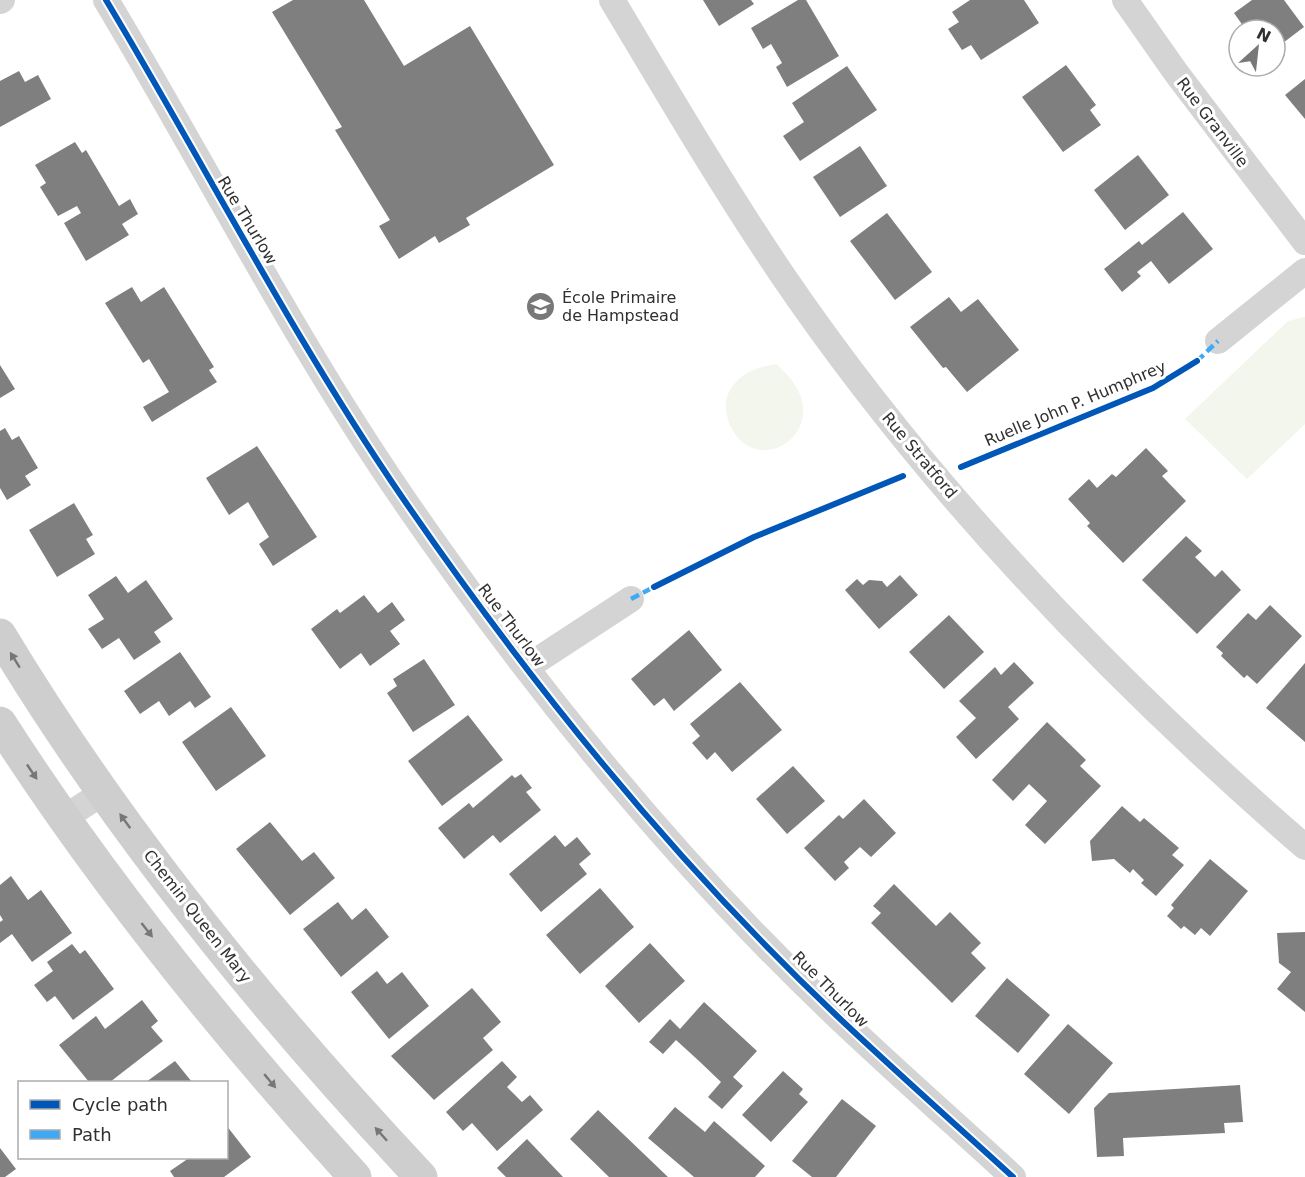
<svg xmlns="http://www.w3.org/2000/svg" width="1305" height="1177" viewBox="0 0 1305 1177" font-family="'DejaVu Sans',sans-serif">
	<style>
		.green { fill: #f3f6ec }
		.building { fill: #7f7f7f }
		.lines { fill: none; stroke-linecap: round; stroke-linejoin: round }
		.street { stroke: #d4d4d4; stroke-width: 26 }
		.secondary { stroke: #cecece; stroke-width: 33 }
		.quiet { stroke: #3fa9f5; stroke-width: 4.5; stroke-dasharray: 9 4.5; stroke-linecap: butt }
		.cycleway-casing { stroke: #fff; stroke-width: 10 }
		.cycleway { stroke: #0057b8; stroke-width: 6 }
		.oneway { fill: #777 }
		.labels { text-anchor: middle; stroke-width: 6; stroke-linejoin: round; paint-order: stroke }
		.street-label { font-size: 16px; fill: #303030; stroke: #fff }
		.poi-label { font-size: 16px; fill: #303030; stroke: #fff; text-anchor: start }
	</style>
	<rect width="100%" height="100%" fill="#fff"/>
	<path class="green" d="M1305,317V424L1247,479L1185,419L1288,321Z
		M776,364C848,424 757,486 730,425C726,415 724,403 728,394C737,374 756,367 776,364Z"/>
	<path class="building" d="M293,0H364L404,66L470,26L554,165L466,218L470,225L439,243L435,236L399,259L379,226L390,220L335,130L342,127L272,12Z
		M703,0H751L754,4L719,26Z
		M798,0H806L839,56L787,87L776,67L782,63L771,44L763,49L751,28Z
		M970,0H1024L1039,23L981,60L971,45L962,50L948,29L959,22L952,12Z
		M1252,0H1284L1304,27L1275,49V30H1246L1234,13Z
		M1066,65L1096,105L1090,110L1101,125L1063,152L1022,97Z
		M847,66L877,110L800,161L783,136L804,122L792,103Z
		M19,71L25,82L38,75L51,99L0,127V81Z
		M1305,79V119L1285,95Z
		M75,142L82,153L86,150L119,206L130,199L138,214L122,224L129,235L86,261L64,223L81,213L77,206L58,216L40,187L46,183L35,165Z
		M860,146L887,186L840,217L813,177Z
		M1138,155L1169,195L1125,230L1094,190Z
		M1183,212L1213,249L1169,284L1151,261L1137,272L1141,276L1122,292L1104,269L1139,241L1142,245Z
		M887,213L932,272L895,300L850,241Z
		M132,287L141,302L164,287L214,367L209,370L217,382L152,422L143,407L169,392L149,359L143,363L105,303Z
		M949,297L961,312L978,299L1019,350L967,392L946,367L943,368L910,327Z
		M0,365L15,389L0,398Z
		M5,428L12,440L19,436L38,468L25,476L31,485L7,500L0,488V431Z
		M257,446L317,537L273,566L259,544L269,537L248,502L229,515L206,478Z
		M1146,448L1168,471L1162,476L1186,501L1123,563L1087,526L1090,523L1068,499L1089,479L1097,488L1112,474L1116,477Z
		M74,503L93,535L86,539L95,554L57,577L29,530Z
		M1186,536L1202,551L1195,557L1215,577L1222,570L1241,590L1197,634L1142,580Z
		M900,575L918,595L879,629L845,590L857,579L863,585L869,580L882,581L887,587Z
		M116,576L128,593L146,580L173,619L154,632L161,642L134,660L119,638L102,649L88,629L104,619L88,595Z
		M364,595L378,613L392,602L405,620L390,631L400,644L370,666L361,653L340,669L311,629L337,609L340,613Z
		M1270,605L1302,636L1257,684L1247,675L1244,678L1221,656L1223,653L1216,647L1248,613L1256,620Z
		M949,615L984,652L944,689L909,652Z
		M689,630L722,670L674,711L664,698L654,706L631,679Z
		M180,652L211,697L195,708L190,701L169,716L159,701L140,714L124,691Z
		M424,659L455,705L413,732L387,693L397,686L393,679Z
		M1014,662L1034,683L1008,707L1019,719L976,759L956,737L976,718L959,701L995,667L1001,675Z
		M1305,663V742L1266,708Z
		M740,682L782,730L732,772L715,752L707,760L692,743L700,736L690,724Z
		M231,707L266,756L216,791L182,742Z
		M468,715L503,760L442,806L408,761Z
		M1047,722L1086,760L1080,766L1101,786L1045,844L1025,825L1047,801L1029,784L1013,801L992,780Z
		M793,766L825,801L787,834L756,799Z
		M521,774L532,788L526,792L541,810L500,843L493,835L464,859L438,828L469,803L473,808L512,775L515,778Z
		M864,799L896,833L871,857L860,847L844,862L849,868L835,881L804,848L839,815L843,819Z
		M1122,806L1140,822L1144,818L1179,848L1172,855L1184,865L1156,896L1141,883L1144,880L1133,869L1130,873L1114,859L1092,861L1090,841Z
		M270,822L302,861L314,852L335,878L290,915L236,849Z
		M555,835L565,847L577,837L591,854L579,864L587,874L541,912L509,874Z
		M1210,859L1248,891L1210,936L1201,928L1195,935L1184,926L1181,929L1167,916L1174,908L1171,905Z
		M11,876L28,900L41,890L72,933L32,962L12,934L0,943V922L3,920L0,915V885Z
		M894,884L936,926L950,912L981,943L971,953L986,968L952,1003L871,923L881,913L873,906Z
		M600,888L634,927L580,974L546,935Z
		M338,902L352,920L366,908L389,937L341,977L303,929Z
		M1305,932V1012L1277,989L1291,972L1279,963L1277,933Z
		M650,943L685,981L639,1023L605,986Z
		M72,944L80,954L85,950L114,989L73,1020L55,996L47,1002L34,985L53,971L47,962Z
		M377,971L387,984L402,972L429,1006L389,1039L351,992Z
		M1007,978L1050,1015L1018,1053L975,1016Z
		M472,988L501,1022L483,1038L493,1050L434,1100L391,1056Z
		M142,1000L158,1021L151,1027L163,1041L110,1082H89L59,1045L96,1016L105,1029Z
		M704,1002L757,1051L733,1077L743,1086L722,1109L708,1097L721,1082L699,1061L676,1040L663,1054L649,1042L670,1019L680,1029Z
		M1068,1024L1113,1063L1069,1114L1024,1074Z
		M175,1061L192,1082H146Z
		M502,1061L517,1077L507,1087L522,1102L530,1095L543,1110L497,1151L472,1123L463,1131L446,1112Z
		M783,1071L803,1089L799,1094L808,1102L771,1142L742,1115Z
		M1240,1085L1243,1122L1224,1123L1225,1133L1123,1138L1124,1156L1097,1157L1094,1108L1109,1093Z
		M842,1099L876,1126L836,1177H812L792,1161Z
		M675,1107L705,1132L714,1121L765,1166L755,1177H694L648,1138Z
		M598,1110L668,1177H609L570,1139Z
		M226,1125L251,1157L224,1177H174L170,1171L189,1158H226Z
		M527,1139L563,1177H506L497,1168Z
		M0,1148L16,1169L5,1177H0Z"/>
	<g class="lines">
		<path class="street" d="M106,0C205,165 293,338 402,497C529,682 673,860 836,1015C894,1070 954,1123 1013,1177
			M612,0C667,92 721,184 781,273C927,488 1109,677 1305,847
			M1125,0L1177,74L1305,242
			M0,1L2,0
			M1218,341L1305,271
			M527,667L631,599
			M64,818L104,792"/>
		<path class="secondary" d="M0,635C118,831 265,1011 421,1177
			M0,723C104,885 226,1035 355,1177"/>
		<path class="quiet" d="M1197,361L1218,341
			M631,599L654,587"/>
		<defs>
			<path id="cycleway" d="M106,0C205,165 293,338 402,497C529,682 673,860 836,1015C894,1070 954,1123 1013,1177
				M961,467L1153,388L1197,361
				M654,587L754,537L903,476"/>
		</defs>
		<use href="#cycleway" class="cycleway-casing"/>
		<use href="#cycleway" class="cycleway"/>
	</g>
	<defs><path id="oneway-solid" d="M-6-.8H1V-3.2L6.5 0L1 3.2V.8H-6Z" transform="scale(1.5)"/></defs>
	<g class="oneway">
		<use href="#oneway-solid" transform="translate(15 660) rotate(-122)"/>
		<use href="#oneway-solid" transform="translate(32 772) rotate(56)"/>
		<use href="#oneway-solid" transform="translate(125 821) rotate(-126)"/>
		<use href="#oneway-solid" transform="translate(147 930) rotate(52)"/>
		<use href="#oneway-solid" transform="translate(270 1081) rotate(50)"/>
		<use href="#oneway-solid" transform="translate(381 1134) rotate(-132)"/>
	</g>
	<defs>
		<symbol id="school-disc" viewBox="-11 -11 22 22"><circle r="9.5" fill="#787878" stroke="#fff"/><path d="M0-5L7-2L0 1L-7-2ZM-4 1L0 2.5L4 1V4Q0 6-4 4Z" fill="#fff"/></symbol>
	</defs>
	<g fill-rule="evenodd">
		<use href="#school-disc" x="524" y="290" width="33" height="33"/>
	</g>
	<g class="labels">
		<g class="street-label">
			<text transform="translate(1213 122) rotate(53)" y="6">Rue Granville</text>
			<text transform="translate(248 220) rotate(59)" y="6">Rue Thurlow</text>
			<text transform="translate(1075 403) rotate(-23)" y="6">Ruelle John P. Humphrey</text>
			<text transform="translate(920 455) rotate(50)" y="6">Rue Stratford</text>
			<text transform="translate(512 625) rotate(53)" y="6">Rue Thurlow</text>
			<text transform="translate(198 916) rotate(52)" y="6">Chemin Queen Mary</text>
			<text transform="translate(831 989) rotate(45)" y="6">Rue Thurlow</text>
		</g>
		<g class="poi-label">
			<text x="562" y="303">École Primaire<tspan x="562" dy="18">de Hampstead</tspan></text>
		</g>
	</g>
	<rect x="18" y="1081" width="210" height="78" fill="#ffffff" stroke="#acacac" stroke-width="1.5"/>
	<rect x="30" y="1100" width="30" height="9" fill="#0057b8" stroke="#acacac" stroke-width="1.5"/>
	<text x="72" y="1111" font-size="18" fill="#303030">Cycle path</text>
	<rect x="30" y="1130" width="30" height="9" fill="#3fa9f5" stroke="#acacac" stroke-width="1.5"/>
	<text x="72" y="1141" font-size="18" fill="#303030">Path</text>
	<g transform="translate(1257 48) rotate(27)"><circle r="28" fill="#ffffff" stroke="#acacac" stroke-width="1.5"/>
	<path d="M0-4.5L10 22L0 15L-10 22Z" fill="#787878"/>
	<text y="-9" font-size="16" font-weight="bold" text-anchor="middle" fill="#303030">N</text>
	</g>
</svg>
